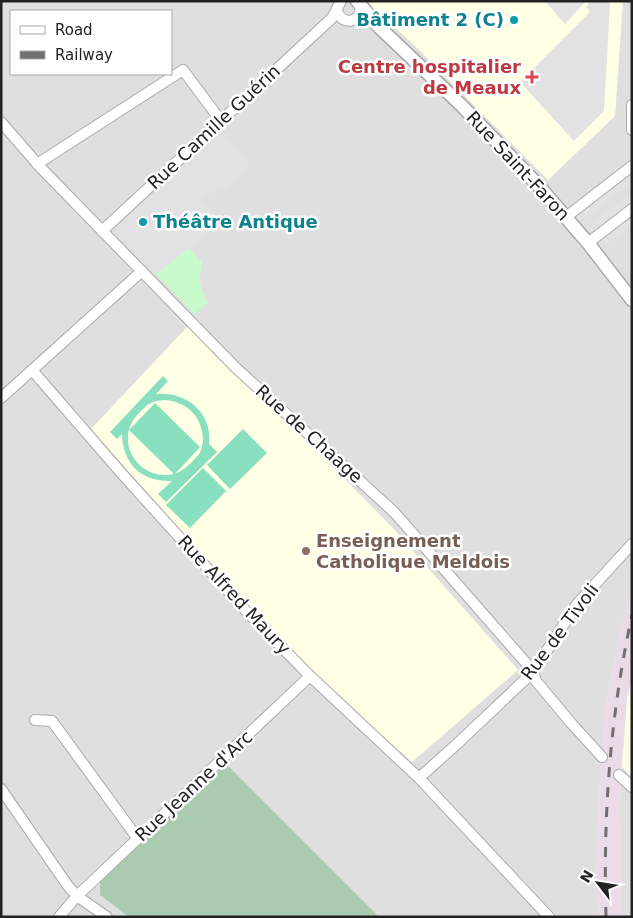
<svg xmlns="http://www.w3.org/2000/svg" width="633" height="918" viewBox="0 0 633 918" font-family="'DejaVu Sans',sans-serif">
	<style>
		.residential { fill: #e0dfdf; fill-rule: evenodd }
		.industrial { fill: #ebdbe8 }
		.education { fill: #ffffe5 }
		.cemetery { fill: #aacbaf }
		.park { fill: #c8facc }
		.pitch { fill: #88e0be; fill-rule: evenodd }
		.parking { fill: #e2e2e2 }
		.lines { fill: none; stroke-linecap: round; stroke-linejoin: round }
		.minor-casing { stroke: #a9a9a9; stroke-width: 12 }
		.tertiary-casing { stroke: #a9a9a9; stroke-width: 15 }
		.minor { stroke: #fff; stroke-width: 10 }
		.tertiary { stroke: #fff; stroke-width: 12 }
		.rail { stroke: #707070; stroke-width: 3; stroke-dasharray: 10 10; stroke-linecap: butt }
		.culture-dot { fill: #0f9aa8; stroke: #fff; stroke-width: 2 }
		.health-dot { fill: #e0444e; stroke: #fff; stroke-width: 2 }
		.education-dot { fill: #8d6e63; stroke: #fff; stroke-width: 2 }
		.labels { text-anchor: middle; stroke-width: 5; stroke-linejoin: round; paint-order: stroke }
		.culture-label { font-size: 18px; font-weight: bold; fill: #0d838f; stroke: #fff; text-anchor: end }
		.health-label { font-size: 18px; font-weight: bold; fill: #be3a42; stroke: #fff; text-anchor: end }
		.street-label { font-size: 18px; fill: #222; stroke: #fff }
		.education-label { font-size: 18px; font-weight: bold; fill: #785e54; stroke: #fff; text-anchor: start }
	</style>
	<rect width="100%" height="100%" fill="#f2efe9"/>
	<path class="residential" d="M1,1H632V582L606,700L599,792L596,882L599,917H1ZM11,11H171V74H11Z
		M632,678V917H621L620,803L624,730Z"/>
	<path class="industrial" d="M632,582V678L624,730L620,803L621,917H599L596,882L599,792L606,700Z"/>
	<path class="education" d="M368,1H623L615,116L548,180L410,41L375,11Z
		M188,326L296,430L392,527L518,670L412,762L295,659L91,429Z
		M632,678V777L622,767L627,699Z"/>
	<path class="cemetery" d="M226,764L379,917H129L100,895V882Z"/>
	<path class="park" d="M188,248L202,262C199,280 198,287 209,302L194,314L156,274Z"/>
	<path class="pitch" d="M163,376L168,381L156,394C186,391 213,413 209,444L217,452L166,502L158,494L172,481C142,482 123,465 122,434L117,439L110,432ZM165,400C187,402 202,416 203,439C203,443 202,450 199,454C197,457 193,460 191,463C185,468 182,471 175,474L200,447L155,403L129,430L174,474C138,482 112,440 139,413C149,403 151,401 165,400Z
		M243,429L267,453L230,489L207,465Z
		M203,468L226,491L190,528L166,505Z"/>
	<path class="parking" d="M545,1H586L565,24Z
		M590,1H607L610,4L604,111L574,141L520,82L590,12L586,7Z
		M223,132L250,167L222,190L218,187L203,200L221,222L156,274L119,236L117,232L119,224Z
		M632,173V183L585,219L580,213Z
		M632,193V203L596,230L591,224Z
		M632,215V226L606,245L602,238Z"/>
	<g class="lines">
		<defs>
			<path id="minor" d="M337,11C342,27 364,22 360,5
				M632,105V130
				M1,122L41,168L235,367L394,512L527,664L533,672L536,681L571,723L602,757
				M37,164L183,70L221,121
				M566,217L632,166
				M102,231L332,18L341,1
				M588,243L632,209
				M32,370L123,475L247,612L310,676L419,778L549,917
				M1,398L142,271
				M35,720L52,721L138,839
				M619,775L632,787
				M419,778L458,743L533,672L577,604L632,544
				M1,789L68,886L77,896L107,917
				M59,917L77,896L310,676"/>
			<path id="tertiary" d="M357,1L380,28L461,105L537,184L588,243L632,300"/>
		</defs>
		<use href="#minor" class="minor-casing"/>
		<use href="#tertiary" class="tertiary-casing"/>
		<use href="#minor" class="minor"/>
		<use href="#tertiary" class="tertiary"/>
		<path class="rail" d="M606,917C603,814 610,716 632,615"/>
	</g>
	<g class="culture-dot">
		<circle cx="514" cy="20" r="5"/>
		<circle cx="143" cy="222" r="5"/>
	</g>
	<path class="health-dot" d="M529.5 69.5h5v5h5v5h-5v5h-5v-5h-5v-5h5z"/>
	<circle class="education-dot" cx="306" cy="551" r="5"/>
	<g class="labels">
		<g class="culture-label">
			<text x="504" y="26">Bâtiment 2 (C)</text>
			<text x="153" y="228" text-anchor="start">Théâtre Antique</text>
		</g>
		<g class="health-label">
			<text x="521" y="73">Centre hospitalier<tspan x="521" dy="21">de Meaux</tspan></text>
		</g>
		<g class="street-label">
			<text transform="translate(214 127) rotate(-43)" y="6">Rue Camille Guérin</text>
			<text transform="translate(518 166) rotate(47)" y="6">Rue Saint-Faron</text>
			<text transform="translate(309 434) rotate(42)" y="6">Rue de Chaage</text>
			<text transform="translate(234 595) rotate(47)" y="6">Rue Alfred Maury</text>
			<text transform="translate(560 632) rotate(-53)" y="6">Rue de Tivoli</text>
			<text transform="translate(194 786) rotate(-43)" y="6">Rue Jeanne d'Arc</text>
		</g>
		<g class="education-label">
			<text x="316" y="547">Enseignement<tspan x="316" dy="21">Catholique Meldois</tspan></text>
		</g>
	</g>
	<rect width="633" height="918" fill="none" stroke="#222222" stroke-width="5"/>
	<rect x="10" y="10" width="162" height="65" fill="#ffffff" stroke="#a7a7a7"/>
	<rect x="20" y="26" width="25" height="8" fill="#ffffff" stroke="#a7a7a7"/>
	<text x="55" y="35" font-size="15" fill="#222222">Road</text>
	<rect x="20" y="51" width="25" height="8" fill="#707070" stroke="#a7a7a7"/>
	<text x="55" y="60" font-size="15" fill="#222222">Railway</text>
	<g transform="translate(598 883) rotate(301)" stroke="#ffffff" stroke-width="4" paint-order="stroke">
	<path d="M0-4L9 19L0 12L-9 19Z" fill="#222222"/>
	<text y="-8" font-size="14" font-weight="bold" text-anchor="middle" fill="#222222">N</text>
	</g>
</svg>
